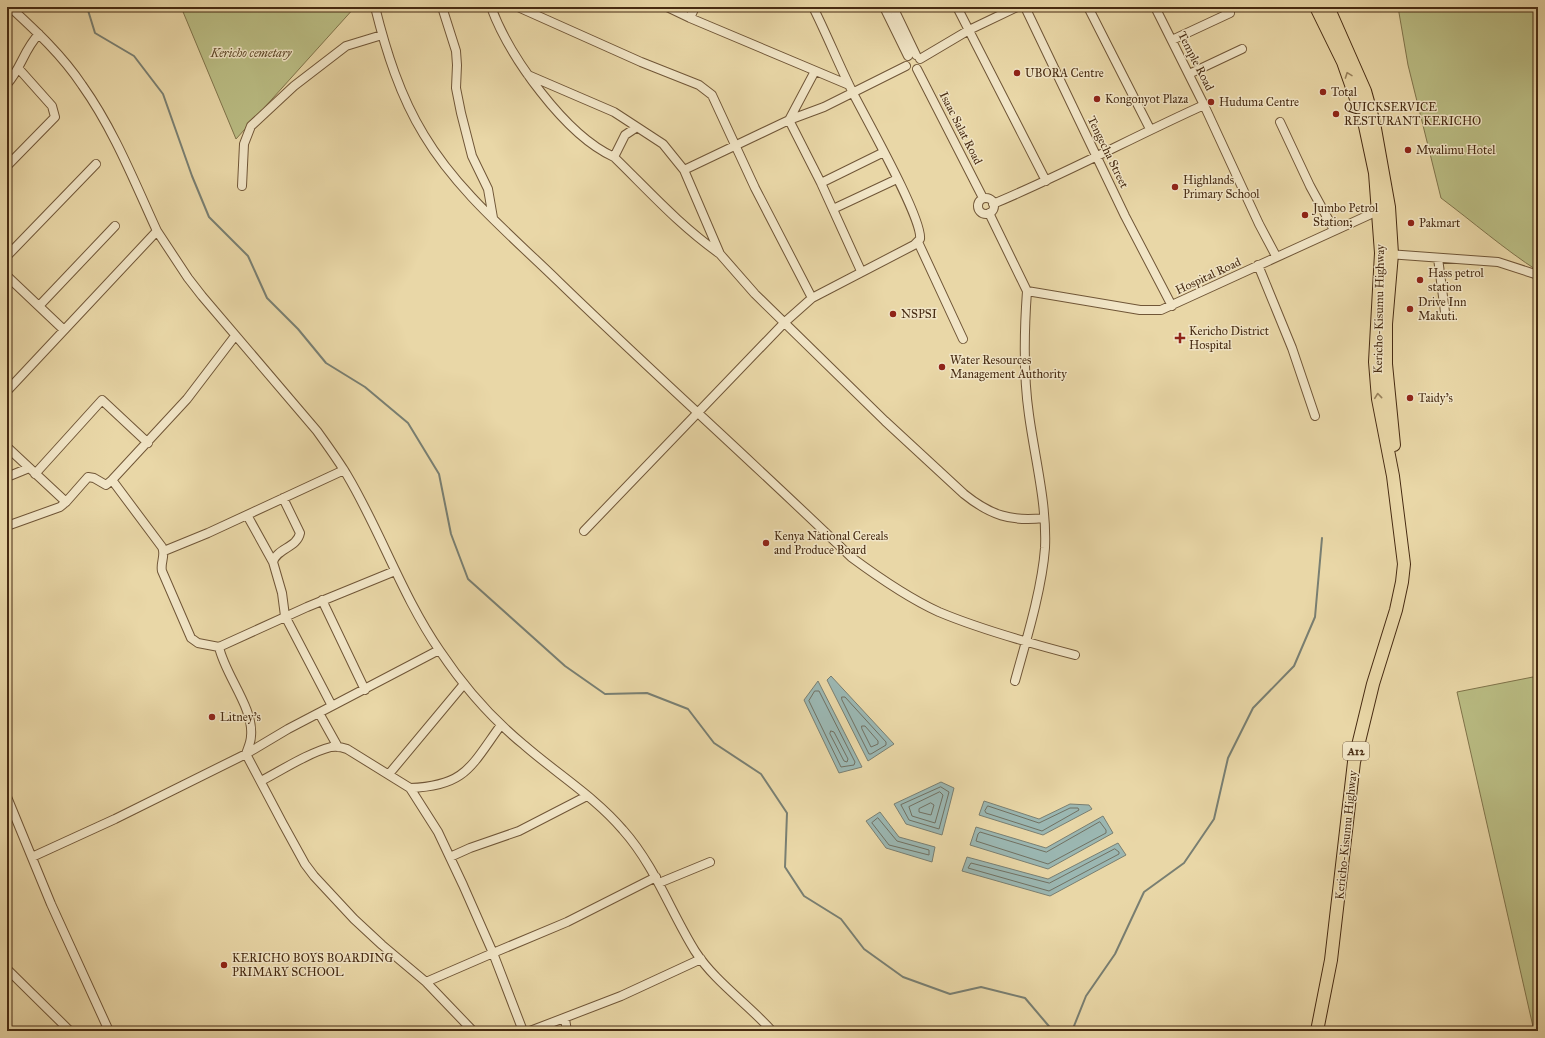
<svg xmlns="http://www.w3.org/2000/svg" width="1545" height="1038" viewBox="0 0 1545 1038" font-family="'IM FELL Great Primer',serif">
	<style>
		.green { fill: #babd84; stroke: #80744b }
		.water { fill: #9bb7b2; stroke: #797f72 }
		.lines { fill: none; stroke-linecap: round; stroke-linejoin: round }
		.shore { stroke: #717162; stroke-width: 1 }
		.stream { stroke: #797f72; stroke-width: 2 }
		.minor-casing { stroke: #705637; stroke-width: 10 }
		.highway-casing { stroke: #472b12; stroke-width: 14 }
		.minor { stroke: #f1e5c6; stroke-width: 8 }
		.highway { stroke: #e9d7a7; stroke-width: 12 }
		.oneway { stroke: #98815c }
		.poi-dot { fill: #8f2418; stroke: #f1e5c6; stroke-width: 1.5 }
		.labels { text-anchor: middle; stroke-width: 3; stroke-linejoin: round; paint-order: stroke }
		.shield { fill: #f1e5c6; stroke: #7a6348; stroke-width: 1 }
		.shield-label { font-size: 11px; font-weight: bold; fill: #472b12 }
		.park-label { font-size: 12px; font-style: italic; fill: #5e4829; stroke: #f1e5c6 }
		.street-label { font-size: 12px; fill: #472b12; stroke: #f1e5c6 }
		.poi-label { font-size: 12px; fill: #472b12; stroke: #f1e5c6; text-anchor: start }
	</style>
	<rect width="100%" height="100%" fill="#e9d7a7"/>
	<filter id="stains"><feTurbulence type="fractalNoise" baseFrequency=".005" numOctaves="4"/><feColorMatrix values="0 0 0 0 .2 0 0 0 0 .09 0 0 0 0 .02 0 0 0 .5 -.17"/></filter>
	<radialGradient id="worn" r=".72"><stop offset=".6" stop-color="#630" stop-opacity="0"/><stop offset="1" stop-color="#630" stop-opacity=".3"/></radialGradient>
	<path class="green" d="M181,7H355L236,139Z
		M1398,7H1538V271C1504,249 1473,222 1441,198L1408,65Z
		M1538,676V1031H1534L1457,692Z"/>
	<path class="water" d="M831,676L894,744L868,761L827,680Z
		M818,681L862,767L839,773L804,700Z
		M941,782L954,788L942,835L906,824L894,804Z
		M984,801L1039,819L1070,804L1089,805L1092,809L1043,835L979,815Z
		M880,812L899,837L935,847L932,862L886,848L866,821Z
		M1103,816L1113,833L1048,869L970,845L976,827L1046,848Z
		M1118,843L1126,855L1050,896L962,871L967,857L1048,879Z"/>
	<g class="lines">
		<path class="shore" d="M815,691H819L855,762L854,765L841,767L809,701Z
			M842,697H845L886,742V745L871,754H869L842,700Z
			M862,726H865L878,741V744L871,747L862,729Z
			M831,731L834,732L848,759L847,762L844,761L830,734Z
			M941,787L949,792L939,829L909,820L901,805Z
			M940,792L943,795L935,823L912,816L909,807Z
			M931,803L934,805L931,815L919,812V809Z
			M988,806L1039,823L1070,808H1078L1079,810L1042,831L986,813L985,811Z
			M878,818L897,841L929,850V855L889,845L872,823Z
			M1100,822L1106,830V833L1048,864L976,841L978,834L980,832L1046,852Z
			M1115,849L1119,852V854L1049,891L968,868L971,863L1049,883Z"/>
		<path class="stream" d="M87,7L95,33L134,56L163,94L192,176L209,217L248,256L267,298L298,329L326,363L365,387L408,423L439,474L451,534L468,579L565,666L605,694L647,693L688,709L714,743L761,774L787,813L785,867L804,896L841,919L864,949L903,977L950,994L981,987L1025,998L1053,1031
			M1072,1031L1086,996L1115,954L1144,892L1184,863L1214,819L1228,758L1253,708L1294,666L1315,617L1322,538"/>
		<defs>
			<path id="minor" d="M375,7C386,51 400,96 424,135C458,192 512,236 559,282C655,375 755,464 851,557C878,577 908,598 939,612C982,630 1029,643 1075,655
				M442,7L456,51L457,65L456,88L461,113L472,156L488,189L493,218
				M491,7C509,56 565,135 614,157
				M518,7L641,62L699,85L712,95L755,188L812,298
				M667,7L690,18L849,85
				M884,7L908,56
				M893,7L916,55
				M957,7L1046,181
				M1025,7L1125,216L1172,306
				M1088,7L1150,129
				M1155,7L1204,105L1259,224L1276,256
				M690,18L695,7
				M1172,40L1230,13
				M920,59L969,30L1017,7
				M917,69L983,198
				M1189,74L1242,49
				M528,75L614,112L637,127
				M7,84C21,69 24,49 39,34
				M1280,122L1310,186L1334,230
				M637,127L663,144L684,170L720,254C678,224 650,192 614,157L625,135Z
				M7,166L55,117L52,106L19,69
				M684,170L789,120L815,71
				M821,183L884,152
				M242,186L244,144L251,126L294,86L346,46L382,35
				M978 206a8 8 0 1 1 16 0a8 8 0 1 1-16 0Z
				M993,204C1065,174 1133,137 1204,105
				M833,209L897,179
				M989,213L1027,291
				M157,231L188,278L202,296L317,431C327,445 338,460 347,475C381,532 402,596 440,651C464,687 491,718 524,745C556,773 595,797 623,830C655,866 670,911 695,951C715,982 748,1004 772,1031
				M918,242L963,339
				M720,254L755,294L885,421L964,494C990,515 1011,522 1044,518
				M1388,254L1498,262L1538,275
				M7,256L96,164
				M1438,258L1445,312
				M1258,265L1292,348L1315,416
				M861,271L821,183L789,120L824,107L906,66
				M7,276L64,330
				M1027,291L1140,310H1161L1382,209
				M39,306L115,226
				M7,391L157,231C134,181 114,130 82,85C62,55 36,31 10,7
				M7,447L66,502
				M35,474L102,400L148,443
				M7,477L29,468
				M112,480L187,399L235,336
				M283,498L300,533C297,548 277,548 273,562L282,593L285,616L332,706
				M247,515L273,562
				M7,526L60,507L66,502L88,477L94,478L106,485L112,480L162,547C166,555 160,563 162,571L191,638L198,643L219,647
				M584,531L785,322L812,298L914,245L920,239C923,219 865,117 853,93C839,65 827,35 813,7
				M164,551L208,533L344,470
				M395,571L307,607L219,647C225,675 254,708 251,736C251,742 248,748 246,754L283,824L305,864L314,876L354,919L382,945L426,982L473,1031
				M322,600L365,690
				M1015,681C1026,641 1042,589 1045,548C1047,504 1035,459 1029,415C1023,374 1024,333 1027,291
				M319,713L338,747
				M389,774L464,684
				M261,781C282,770 308,753 331,747C337,746 342,747 347,749L410,788L438,832L463,885L493,953L426,982
				M410,788C466,786 471,766 501,725
				M7,797L51,904L109,1031
				M32,857L115,819L246,754L288,729L439,650
				M450,857L470,848L519,831L587,796
				M659,883L710,862
				M7,969L70,1031
				M565,1019L567,1031
				M523,1031L493,953L567,922L656,877
				M530,1031L621,996L701,959"/>
			<path id="highway" d="M1316,7L1343,62L1355,96L1365,126L1375,173L1381,253L1375,362L1378,399L1393,476L1404,564L1402,582L1396,610L1373,684L1354,762L1331,960L1317,1031
				M1328,7L1365,91L1374,123L1389,207L1392,254L1386,324V364L1394,445"/>
		</defs>
		<use href="#minor" class="minor-casing"/>
		<use href="#highway" class="highway-casing"/>
		<use href="#minor" class="minor"/>
		<use href="#highway" class="highway"/>
	</g>
	<defs><path id="oneway-chevron" d="M-2-3.5L2.5 0L-2 3.5" fill="none" stroke-width="1.6" stroke-linecap="round" stroke-linejoin="round"/></defs>
	<g class="oneway">
		<use href="#oneway-chevron" transform="translate(1348 75) rotate(-110)"/>
		<use href="#oneway-chevron" transform="translate(1378 396) rotate(-96)"/>
	</g>
	<g class="poi-dot">
		<circle cx="1017" cy="73" r="4"/>
		<circle cx="1323" cy="92" r="4"/>
		<circle cx="1097" cy="99" r="4"/>
		<circle cx="1211" cy="102" r="4"/>
		<circle cx="1336" cy="114" r="4"/>
		<circle cx="1408" cy="150" r="4"/>
		<circle cx="1175" cy="187" r="4"/>
		<circle cx="1305" cy="215" r="4"/>
		<circle cx="1411" cy="223" r="4"/>
		<circle cx="1420" cy="280" r="4"/>
		<circle cx="1410" cy="309" r="4"/>
		<circle cx="893" cy="314" r="4"/>
		<path d="M1178 332h4v4h4v4h-4v4h-4v-4h-4v-4h4z"/>
		<circle cx="942" cy="367" r="4"/>
		<circle cx="1410" cy="398" r="4"/>
		<circle cx="766" cy="543" r="4"/>
		<circle cx="212" cy="717" r="4"/>
		<circle cx="224" cy="965" r="4"/>
	</g>
	<g class="labels">
		<rect class="shield" x="1343" y="742" width="26" height="18" rx="3"/>
		<g class="shield-label">
			<text x="1356" y="755">A12</text>
		</g>
		<g class="park-label">
			<text x="251" y="57">Kericho cemetary</text>
		</g>
		<g class="street-label">
			<text transform="translate(1196 61) rotate(63)" y="4">Temple Road</text>
			<text transform="translate(961 128) rotate(63)" y="4">Isaac Salat Road</text>
			<text transform="translate(1108 152) rotate(64)" y="4">Tengecha Street</text>
			<text transform="translate(1208 276) rotate(-25)" y="4">Hospital Road</text>
			<text transform="translate(1379 309) rotate(-89)" y="4">Kericho-Kisumu Highway</text>
			<text transform="translate(1346 835) rotate(-84)" y="4">Kericho-Kisumu Highway</text>
		</g>
		<g class="poi-label">
			<text x="1025" y="77">UBORA Centre</text>
			<text x="1331" y="96">Total</text>
			<text x="1105" y="103">Kongonyot Plaza</text>
			<text x="1219" y="106">Huduma Centre</text>
			<text x="1344" y="111">QUICKSERVICE<tspan x="1344" dy="14">RESTURANT KERICHO</tspan></text>
			<text x="1416" y="154">Mwalimu Hotel</text>
			<text x="1183" y="184">Highlands<tspan x="1183" dy="14">Primary School</tspan></text>
			<text x="1313" y="212">Jumbo Petrol<tspan x="1313" dy="14">Station;</tspan></text>
			<text x="1419" y="227">Pakmart</text>
			<text x="1428" y="277">Hass petrol<tspan x="1428" dy="14">station</tspan></text>
			<text x="1418" y="306">Drive Inn<tspan x="1418" dy="14">Makuti.</tspan></text>
			<text x="901" y="318">NSPSI</text>
			<text x="1189" y="335">Kericho District<tspan x="1189" dy="14">Hospital</tspan></text>
			<text x="950" y="364">Water Resources<tspan x="950" dy="14">Management Authority</tspan></text>
			<text x="1418" y="402">Taidy's</text>
			<text x="774" y="540">Kenya National Cereals<tspan x="774" dy="14">and Produce Board</tspan></text>
			<text x="220" y="721">Litney's</text>
			<text x="232" y="962">KERICHO BOYS BOARDING<tspan x="232" dy="14">PRIMARY SCHOOL</tspan></text>
		</g>
	</g>
	<rect width="1545" height="1038" fill="none" stroke="#e9d7a7" stroke-width="24"/>
	<rect x="8" y="8" width="1529" height="1022" fill="none" stroke="#472b12" stroke-width="2"/>
	<rect x="12" y="12" width="1521" height="1014" fill="none" stroke="#472b12"/>
	<rect width="100%" height="100%" filter="url(#stains)"/>
	<rect width="100%" height="100%" fill="url(#worn)"/>
</svg>
